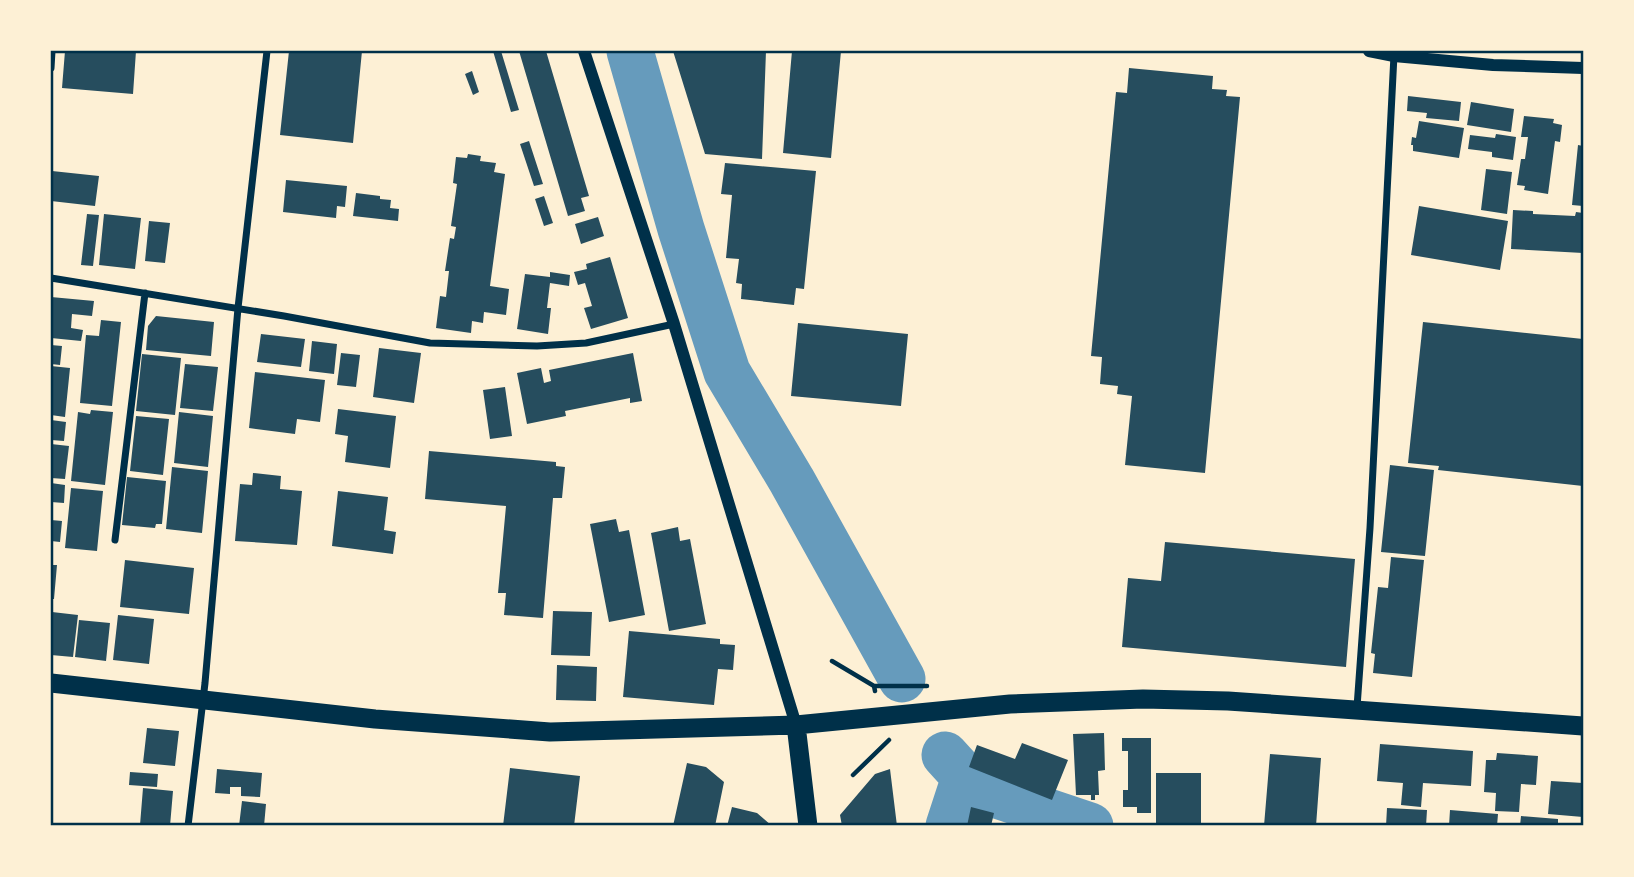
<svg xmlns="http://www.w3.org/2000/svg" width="1634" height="877" viewBox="0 0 1634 877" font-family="'IBM Plex Serif',serif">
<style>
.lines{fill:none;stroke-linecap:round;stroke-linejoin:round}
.river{stroke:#669bbc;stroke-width:47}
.building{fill:#264d5e}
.path{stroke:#003049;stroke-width:4.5}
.minor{stroke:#003049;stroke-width:7}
.tertiary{stroke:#003049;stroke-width:12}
.trunk{stroke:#003049;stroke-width:19}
.neatline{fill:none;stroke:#003049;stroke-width:2.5}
</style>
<rect width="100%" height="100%" fill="#fdf0d5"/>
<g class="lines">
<path class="river" d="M630,51L681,229L727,372L792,481L902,679
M945,755L965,777L985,791L1090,826
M949,826L965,777"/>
</g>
<path class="building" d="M65,51H136L133,94L62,88Z
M289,51H362L353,143L280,135Z
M493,51H501L519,110L511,112Z
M519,51H546L589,196L581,198L585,211L568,216Z
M673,51H766L762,159L705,154Z
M792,51H841L831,158L783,153Z
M1129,68L1213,76L1212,89L1227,90L1226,96L1240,97L1205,473L1125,465L1132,396L1117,394L1118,386L1100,384L1102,357L1091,356L1116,92L1127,93Z
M472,71L479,92L473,95L465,74Z
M1408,96L1461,102L1459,121L1426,118L1427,113L1407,111Z
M1471,102L1514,109L1511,132L1467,125Z
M1524,116L1554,119L1553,123L1562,125L1560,142L1555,141L1548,194L1524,190L1525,186L1517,185L1521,159H1525L1528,137H1521Z
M1419,121L1464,128L1459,158L1413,151V145H1411L1412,137L1416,138Z
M1496,134L1516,137L1513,160L1492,157V152L1468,149L1470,135L1495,138Z
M529,141L543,184L534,186L520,144Z
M1578,145L1583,146V206L1572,205Z
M468,154L481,156L480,161L496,163L494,172L505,174L490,286L509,289L506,315L484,312L483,323L472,321L471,333L436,328L440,296L446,297L449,271H445L450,238L454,239L456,227L451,226L457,184L453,183L456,157L467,158Z
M725,163L816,171L804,289L796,288L794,305L741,299L742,284L736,283L739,259L726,258L732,195L721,194Z
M1486,169L1512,172L1507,214L1481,210Z
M52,171L99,176L95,206L51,201Z
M286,180L347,186L345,207L337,206L336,218L283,212Z
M356,193L380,196V199L391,200L390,208L399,209L398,221L353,216Z
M544,196L553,223L544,226L535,199Z
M1419,206L1508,221L1500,270L1411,255Z
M1513,210L1533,211V214L1575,216L1576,212L1583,213V253L1511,249Z
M87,214L99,215L93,266L81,265Z
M104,214L141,218L135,269L99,265Z
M598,217L604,236L581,244L575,224Z
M149,221L170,223L165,263L145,261Z
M610,257L628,318L591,329L584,308L592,306L585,283L578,285L574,272L587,269L586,264Z
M550,272L570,275L569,286L550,283L547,308H551L548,334L517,329L525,274L550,277Z
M51,297L94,301L92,316L72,314L71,328L83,330L81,341L51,338Z
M156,316L214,322L211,356L146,350L148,326Z
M101,320L121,322L112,406L80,403L86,335L99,336Z
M1423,322L1583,339V486L1438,470L1439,466L1408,463Z
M798,323L908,334L901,406L791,396Z
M261,334L305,339L301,367L257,362Z
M312,341L337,344L334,374L309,371Z
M51,345L62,346L60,365L51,364Z
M379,348L421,353L414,403L373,397Z
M341,353L360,355L356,387L337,385Z
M633,353L642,401L630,403V398L565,411L566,416L527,424L517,373L541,368L544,383L551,381L549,370Z
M142,354L181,358L175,415L136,411Z
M185,364L218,367L213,411L180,408Z
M51,366L70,368L65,417L51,415Z
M255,372L325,380L320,422L297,419L295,434L249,428Z
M505,387L512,436L490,439L483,390Z
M338,409L396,416L390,468L345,462L348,436L335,434Z
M91,410L113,412L105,485L71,481L78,412L90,414Z
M179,412L213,416L208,467L174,463Z
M136,416L169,419L163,475L130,471Z
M51,420L66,422L64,441L51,440Z
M51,444L69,446L65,479L51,478Z
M429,451L556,462V466L565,467L562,498H553L543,618L504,615L506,593H498L506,506L425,499Z
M1390,465L1434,470L1425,556L1381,552Z
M172,467L208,471L202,533L166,529Z
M253,473L281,476L280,489L302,491L297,545L235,541L240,484L252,485Z
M127,477L166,481L162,524H156L155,528L122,525Z
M51,483L65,485L64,503L51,502Z
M71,488L103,491L97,551L65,548Z
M338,491L388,497L384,530L396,532L393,554L332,546Z
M616,519L619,532L629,530L645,615L609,622L590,524Z
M51,520L62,521L60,542L51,541Z
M678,527L680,541L690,539L706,624L669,631L651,533Z
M1165,542L1355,559L1346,667L1122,647L1128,578L1161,581Z
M1391,557L1424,560L1412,677L1373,673L1375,654L1371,653L1378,587L1388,588Z
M125,560L194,568L189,614L120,607Z
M51,565H57L54,599H51Z
M553,611L592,612L590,656L551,655Z
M52,612L78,615L73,657L51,655Z
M118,615L154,619L149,664L113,660Z
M79,620L110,623L106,661L75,657Z
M629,631L720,639V644L735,645L733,670L718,669L714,705L623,697Z
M557,665L597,667L596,701L556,700Z
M147,728L179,731L175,766L143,763Z
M1104,733L1105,770L1098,771L1099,795H1095V800H1091V795H1076L1073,734Z
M1122,738H1151V813H1137V807H1123V790H1128V751H1122Z
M1022,743L1068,760L1052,800L969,767L977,745L1015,759Z
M1380,744L1473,751L1471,786L1423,783L1421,807L1401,805L1403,783L1377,781Z
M1497,753L1538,756L1536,785L1521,784L1519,812L1495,811L1496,793L1484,792L1486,760H1496Z
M1270,754L1321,758L1316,826H1264Z
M687,763L706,767L724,782L715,826H673Z
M510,768L580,776L574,826H503Z
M217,769L262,773L260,797L241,796V787H230V794L215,793Z
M890,769L897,826H842L840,815L875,774Z
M130,772L158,774L157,787L129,785Z
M1156,773H1201V826H1156Z
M1551,781L1583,783V817L1548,814Z
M143,788L173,791L170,826L140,825Z
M242,801L266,804L264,826H239Z
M732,807L757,813L772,826H727Z
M971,807L994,813L991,826H967Z
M1387,808L1427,810L1426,826H1386Z
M1450,810L1498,814L1497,826H1449Z
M1521,816L1558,819V826H1520Z"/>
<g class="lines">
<path class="path" d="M832,661L874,686L875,691
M874,686H927
M853,775L889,740"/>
<path class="minor" d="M51,68L52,51
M51,278L284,316L430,343L537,346L586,343L674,324
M115,540L145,293
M1357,707L1370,528L1394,55
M188,826L205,683L238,308L267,51"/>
<path class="tertiary" d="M584,51L674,324L796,725
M1369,51L1394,56L1493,65L1583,68"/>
<path class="trunk" d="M51,683L375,719L550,732L796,725L1010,704L1143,699L1228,701L1583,726
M796,725L808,826"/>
</g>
<rect width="1634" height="877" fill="none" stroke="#fdf0d5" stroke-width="105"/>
<rect x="52" y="52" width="1530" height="772" class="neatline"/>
</svg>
